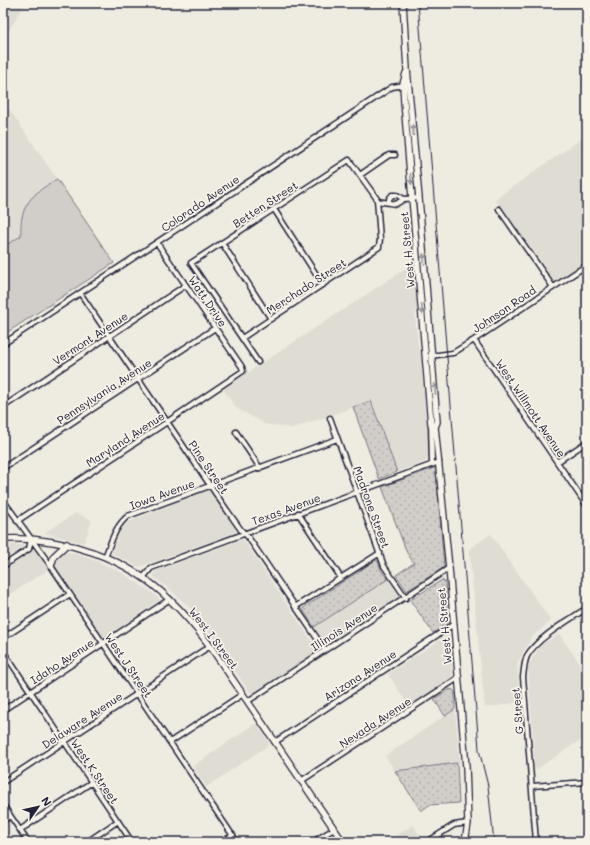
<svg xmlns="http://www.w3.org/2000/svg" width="590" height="845" viewBox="0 0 590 845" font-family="Mali,sans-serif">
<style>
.built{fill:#dfdcd4}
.grass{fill:url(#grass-dots);stroke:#7a7882}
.pitch{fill:#d1cdc9;stroke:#7a7882}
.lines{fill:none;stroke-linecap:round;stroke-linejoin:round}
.street-casing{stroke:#22223b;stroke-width:7}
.secondary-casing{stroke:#22223b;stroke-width:8}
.street{stroke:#f7f3e8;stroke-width:4}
.secondary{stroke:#f7f3e8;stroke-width:5.5}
.rail{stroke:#22223b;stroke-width:1}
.oneway{fill:#97959a}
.labels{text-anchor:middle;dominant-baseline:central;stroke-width:3.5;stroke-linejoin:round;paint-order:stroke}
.street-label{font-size:11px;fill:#22223b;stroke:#f7f3e8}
</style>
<defs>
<pattern id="grass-dots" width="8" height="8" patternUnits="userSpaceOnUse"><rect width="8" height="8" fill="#d1cdc9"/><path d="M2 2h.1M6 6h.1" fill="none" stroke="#b3b0ae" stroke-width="1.8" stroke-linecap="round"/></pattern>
</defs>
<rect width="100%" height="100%" fill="#eeebe1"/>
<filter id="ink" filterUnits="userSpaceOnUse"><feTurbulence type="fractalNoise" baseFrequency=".025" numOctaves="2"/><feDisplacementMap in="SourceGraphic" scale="8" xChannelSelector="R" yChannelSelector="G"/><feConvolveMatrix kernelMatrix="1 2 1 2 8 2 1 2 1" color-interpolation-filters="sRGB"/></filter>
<g filter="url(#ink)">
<path class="built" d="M3,3H25L3,41Z
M3,100L57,179L39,190L20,224L21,236L3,247Z
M587,135V263L553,284L495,199Z
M411,265H414L418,306L415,314L418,345L421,352L430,454L428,459L425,462L397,472L371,401L323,418L292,428L264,424L262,422L236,408L223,389Z
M206,491L210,492L235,528V531L234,533L139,567L113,554L112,552L121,530L128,522Z
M76,513L92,520L84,543L44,533Z
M491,534L551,621L531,638L517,664L520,702L485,708L469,549Z
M243,539L317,649L316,652L253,693H250L197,615L173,592L155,578L153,574L156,571Z
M3,544L23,545V547L3,560Z
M34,549L36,550L49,569L3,599V569Z
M65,551L87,557L119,571L150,591L160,600L105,637L103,636L55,565L56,558L62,552Z
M388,579L399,595L398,598L330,643H325L314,627Z
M559,634L587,674V736L535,770L528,666L540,646Z
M446,636L449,638L453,676L409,706L388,674Z
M455,709L460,763L395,771L385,756Z
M256,723L270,744L206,787L193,766Z
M413,825L424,842H387Z"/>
<path class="grass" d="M371,401L397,472L379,479L353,407Z
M434,468L436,469L444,566L443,568L407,591L396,575L414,563L407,553L382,487Z
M376,560L378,561L381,570L388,579L314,627L303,610V608Z
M442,580L445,582L448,622L447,624L433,633L410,600Z
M450,689L453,690L455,692V709L445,716L434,699Z
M457,763L459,803L429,805L421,811L395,771Z"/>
<path class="pitch" d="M57,179L114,263L3,335V247L21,236C19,205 32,194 57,179Z"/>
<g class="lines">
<defs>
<path id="street" d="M360,175L389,155H395
M377,201L396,204L404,199L419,198
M389,202V199L392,195H397L404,199
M274,209L323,285
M499,209L553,287
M222,243L271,319
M80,293L222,503L241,530L248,537L325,650
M242,338L379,247L380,239L377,199L349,160L191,263L258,362
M474,340L587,506
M3,344L392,87L405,85
M430,356L453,353L474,340L587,265
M3,407L186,285
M330,418L384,566L406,598
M431,424L432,464
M236,432L260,468
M557,462L587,442
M3,468L215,328
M3,500L51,566L237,842
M298,513L341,578
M17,521L167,422L243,371L242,367L157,243
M105,557C111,543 115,526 128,516L337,439
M3,566L29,549L31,539
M143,578L151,568L439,462
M295,607L380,553
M3,638L70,594
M3,651L132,842
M248,701L449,568
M3,710L170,599
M170,742L243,694
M275,742L454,624
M301,781L458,678
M3,782L210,646
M532,786L587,782
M3,805L28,842
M3,821L10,816
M20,830L92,782
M87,842L118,821
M222,842L233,835
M309,842L316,840L334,829
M427,842L454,825L468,823
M536,842L523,677C524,670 524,663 527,656C537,638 569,620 587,608"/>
<path id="secondary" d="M403,3L407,69L419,198L437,422L435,427L449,568L466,767L468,823L465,842
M406,73L403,84L404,102L431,424L435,427
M3,539C63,536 127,557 170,600C185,614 198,630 210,646L343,842
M51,566L54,556L67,544"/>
</defs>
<use href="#street" class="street-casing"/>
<use href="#secondary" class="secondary-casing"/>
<use href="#street" class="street"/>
<use href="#secondary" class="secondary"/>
<path class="rail" d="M418,3L478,735L479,750L488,786L494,842"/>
</g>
<defs><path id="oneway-solid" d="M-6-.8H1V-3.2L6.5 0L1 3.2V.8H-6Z"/></defs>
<g class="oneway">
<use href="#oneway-solid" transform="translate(413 130) rotate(-95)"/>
<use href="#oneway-solid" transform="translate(411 179) rotate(85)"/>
<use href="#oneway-solid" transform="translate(424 259) rotate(-95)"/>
<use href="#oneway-solid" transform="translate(422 309) rotate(85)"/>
<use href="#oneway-solid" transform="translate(435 389) rotate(-95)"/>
</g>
</g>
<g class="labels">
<g class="street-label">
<text transform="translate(200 203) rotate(-34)">Colorado Avenue</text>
<text transform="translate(265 204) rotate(-33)">Betten Street</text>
<text transform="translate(407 250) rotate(-95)">West H Street</text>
<text transform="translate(306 286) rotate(-33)">Merchado Street</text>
<text transform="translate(208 301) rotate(56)">Watt Drive</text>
<text transform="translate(504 309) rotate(-34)">Johnson Road</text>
<text transform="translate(90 338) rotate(-33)">Vermont Avenue</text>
<text transform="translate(104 391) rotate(-33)">Pennsylvania Avenue</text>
<text transform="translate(531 408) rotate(56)">West Willmott Avenue</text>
<text transform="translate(125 439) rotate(-33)">Maryland Avenue</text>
<text transform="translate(209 467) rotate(56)">Pine Street</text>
<text transform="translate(162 494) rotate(-20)">Iowa Avenue</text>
<text transform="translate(372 507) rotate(70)">Madrone Street</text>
<text transform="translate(286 509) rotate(-20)">Texas Avenue</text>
<text transform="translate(444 626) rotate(-95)">West H Street</text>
<text transform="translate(344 627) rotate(-33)">Illinois Avenue</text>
<text transform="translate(214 638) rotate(53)">West I Street</text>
<text transform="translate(62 661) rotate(-33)">Idaho Avenue</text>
<text transform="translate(129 665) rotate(56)">West J Street</text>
<text transform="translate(360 675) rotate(-33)">Arizona Avenue</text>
<text transform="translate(517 711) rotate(-95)">G Street</text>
<text transform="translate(82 720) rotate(-33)">Delaware Avenue</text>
<text transform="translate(375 722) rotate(-33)">Nevada Avenue</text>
<text transform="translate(95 771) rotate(56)">West K Street</text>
</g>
</g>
<rect width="590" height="845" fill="none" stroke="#f7f3e8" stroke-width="16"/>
<rect x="8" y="8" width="574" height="829" fill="none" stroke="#22223b" stroke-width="1.5" filter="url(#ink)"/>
<g transform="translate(38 807) rotate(56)" stroke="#f7f3e8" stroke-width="3" paint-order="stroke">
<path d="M0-3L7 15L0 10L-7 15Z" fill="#22223b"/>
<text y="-6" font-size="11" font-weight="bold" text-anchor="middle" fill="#22223b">N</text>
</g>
</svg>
